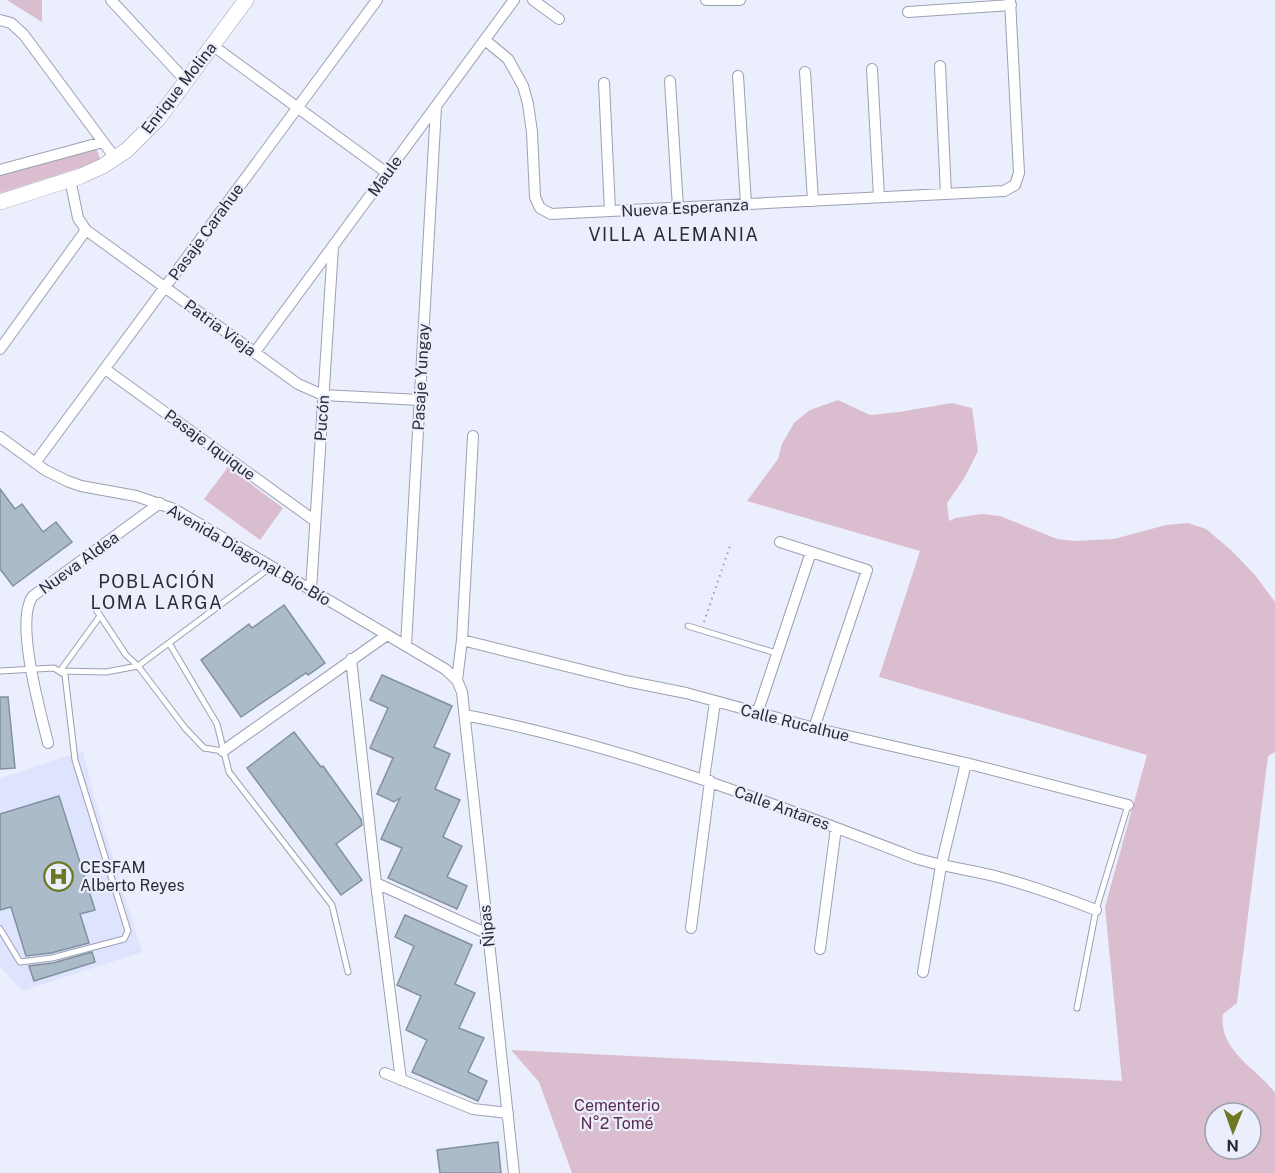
<svg xmlns="http://www.w3.org/2000/svg" width="1275" height="1173" viewBox="0 0 1275 1173" font-family="'Public Sans',sans-serif">
<style>
.built{fill:#dee3fe}
.green{fill:#dabdce;fill-rule:evenodd}
.building{fill:#abbbc9;stroke:#82919e;stroke-width:1.5}
.lines{fill:none;stroke-linecap:round;stroke-linejoin:round}
.lane-casing{stroke:#9ca0b2;stroke-width:7}
.street-casing{stroke:#9ca0b2;stroke-width:12}
.secondary-casing{stroke:#9ca0b2;stroke-width:16}
.path{stroke:#9b9da9;stroke-width:2;stroke-dasharray:1.5 4.5;stroke-linecap:butt}
.lane{stroke:#fff;stroke-width:5}
.street{stroke:#fff;stroke-width:10}
.secondary{stroke:#fff;stroke-width:15}
.labels{text-anchor:middle;dominant-baseline:central;stroke-width:4.5;stroke-linejoin:round;paint-order:stroke}
.street-label{font-size:16px;fill:#2a2b33;stroke:#ebeefd}
.poi-label{font-size:16px;fill:#2a2b33;stroke:#ebeefd;text-anchor:start}
.park-label{font-size:16px;fill:#5b2d4c;stroke:#ebeefd}
.neighbourhood-label{font-size:18px;letter-spacing:1.5px;fill:#2a2b33;stroke:#ebeefd}
</style>
<rect width="100%" height="100%" fill="#ebeefd"/>
<path class="built" d="M83,751L95,800L142,952L22,991L0,966V778Z"/>
<path class="green" d="M7,0H42V22Z
M96,147L100,159L92,164L0,193V174Z
M838,400L870,415L899,412L952,403L972,408L978,451L965,477L947,503L949,521L956,518L981,514L1000,516L1057,539L1075,541L1114,539L1166,525L1188,523L1206,529L1231,550L1256,576L1275,602V752L1268,756L1237,1003L1223,1014C1218,1051 1257,1068 1275,1093V1173H572L539,1082L511,1050L1122,1081L1105,907L1147,755L879,677L920,551L747,501L778,459L782,444L794,423L810,410ZM1215,1113H1251V1149H1215Z
M228,467L283,508L260,540L204,499Z"/>
<path class="building" d="M0,489L15,509L22,504L43,532L56,522L72,542L13,586L0,569Z
M284,605L325,663L308,675L306,673L241,717L201,660L249,624L252,628Z
M382,675L452,706L434,747L450,754L435,789L460,800L443,837L462,846L447,877L467,886L457,909L388,878L402,848L381,839L400,798L394,802L377,794L393,758L370,748L388,708L370,700Z
M0,697H8L15,768L0,769Z
M294,732L321,767L323,766L361,819L362,825L336,844L362,880L341,895L247,768Z
M59,796L95,910L80,914L89,943L51,953L26,956L11,907L0,910V814Z
M405,915L472,945L455,984L475,993L459,1028L484,1038L468,1072L487,1081L478,1101L412,1072L427,1040L406,1030L421,996L397,985L414,946L395,937Z
M92,952L95,962L34,981L29,966L53,963Z
M498,1142L501,1173H440L437,1150Z"/>
<g class="lines">
<defs>
<path id="lane" d="M95,608L126,655L138,666L271,567
M688,626L776,653
M169,643L217,724L229,772L332,905L348,972
M0,671L54,668L65,675L75,760L128,931L124,939L52,958L20,962L0,929
M60,671L106,672L138,666L185,728L204,748L223,751
M60,671L100,616
M1077,1008L1096,910L1128,805"/>
<path id="street" d="M111,0L186,81
M533,0L559,19
M706,0H740
M908,12L1011,5
M0,20L11,23L24,35L115,158
M485,40L508,59L523,86L528,104L532,132L535,197L540,208L551,214L1004,191L1015,185L1019,173L1010,0
M212,45L387,173
M940,66L946,194
M872,69L879,197
M805,72L813,201
M738,76L746,204
M670,81L678,208
M604,83L610,211
M0,170L103,142
M70,179L78,218L86,230L298,384L323,395L420,400
M0,349L86,230
M255,352L514,0
M105,369L315,521
M0,437L45,470L67,481L81,486L136,496L174,509L445,669L457,680L462,692L514,1173
M35,463L377,0
M780,542L867,570L814,728
M311,590L333,247
M462,640L626,681L686,693L814,728L966,763L1128,805
M406,646L436,107
M351,659L376,883L401,1080
M457,680L462,640L473,436
M757,714L811,552
M465,715C619,745 768,801 915,858C943,867 973,870 1002,878C1034,887 1065,898 1096,910
M48,743C41,714 14,620 33,596L160,503
M223,751L387,635
M704,779L715,702
M376,883L488,934
M691,928L710,781
M820,949L836,828
M923,972L941,866L966,763
M385,1073L473,1109L508,1113"/>
<path id="secondary" d="M0,202L81,176L103,166L127,150L158,119L246,0"/>
</defs>
<use href="#lane" class="lane-casing"/>
<use href="#street" class="street-casing"/>
<use href="#secondary" class="secondary-casing"/>
<path class="path" d="M704,622L731,543"/>
<use href="#lane" class="lane"/>
<use href="#street" class="street"/>
<use href="#secondary" class="secondary"/>
</g>
<defs>
<symbol id="hospital-ring" viewBox="-11 -11 22 22"><circle r="9.5" fill="#ebeefd" stroke="#6e7722" stroke-width="1.5"/><path d="M-5-5h3v3.5h4V-5h3V5h-3V1.5h-4V5h-3Z" fill="#6e7722"/></symbol>
</defs>
<g fill-rule="evenodd">
<use href="#hospital-ring" x="42" y="860" width="33" height="33"/>
</g>
<g class="labels">
<g class="street-label">
<text transform="translate(179 88) rotate(-52)">Enrique Molina</text>
<text transform="translate(385 176) rotate(-54)">Maule</text>
<text transform="translate(685 208) rotate(-3)">Nueva Esperanza</text>
<text transform="translate(206 232) rotate(-54)">Pasaje Carahue</text>
<text transform="translate(220 328) rotate(36)">Patria Vieja</text>
<text transform="translate(421 377) rotate(-87)">Pasaje Yungay</text>
<text transform="translate(322 418) rotate(-86)">Pucón</text>
<text transform="translate(210 445) rotate(36)">Pasaje Iquique</text>
<text transform="translate(249 555) rotate(30)">Avenida Diagonal Bío-Bío</text>
<text transform="translate(79 563) rotate(-36)">Nueva Aldea</text>
<text transform="translate(795 723) rotate(14)">Calle Rucalhue</text>
<text transform="translate(782 808) rotate(20)">Calle Antares</text>
<text transform="translate(487 926) rotate(-96)">Ñipas</text>
</g>
<g class="poi-label">
<text x="80" y="867">CESFAM<tspan x="80" dy="18">Alberto Reyes</tspan></text>
</g>
<g class="park-label">
<text x="617" y="1105">Cementerio<tspan x="617" dy="18">N°2 Tomé</tspan></text>
</g>
<g class="neighbourhood-label">
<text x="674" y="234">VILLA ALEMANIA</text>
<text x="157" y="581">POBLACIÓN<tspan x="157" dy="21">LOMA LARGA</tspan></text>
</g>
</g>
<g transform="translate(1233 1131) rotate(181)"><circle r="28" fill="#ebeefd" stroke="#9ea0ac" stroke-width="1.5"/>
<path d="M0-4.5L10 22L0 15L-10 22Z" fill="#6e7722"/>
<text y="-9" font-size="16" font-weight="bold" text-anchor="middle" fill="#2a2b33">N</text>
</g>
</svg>
